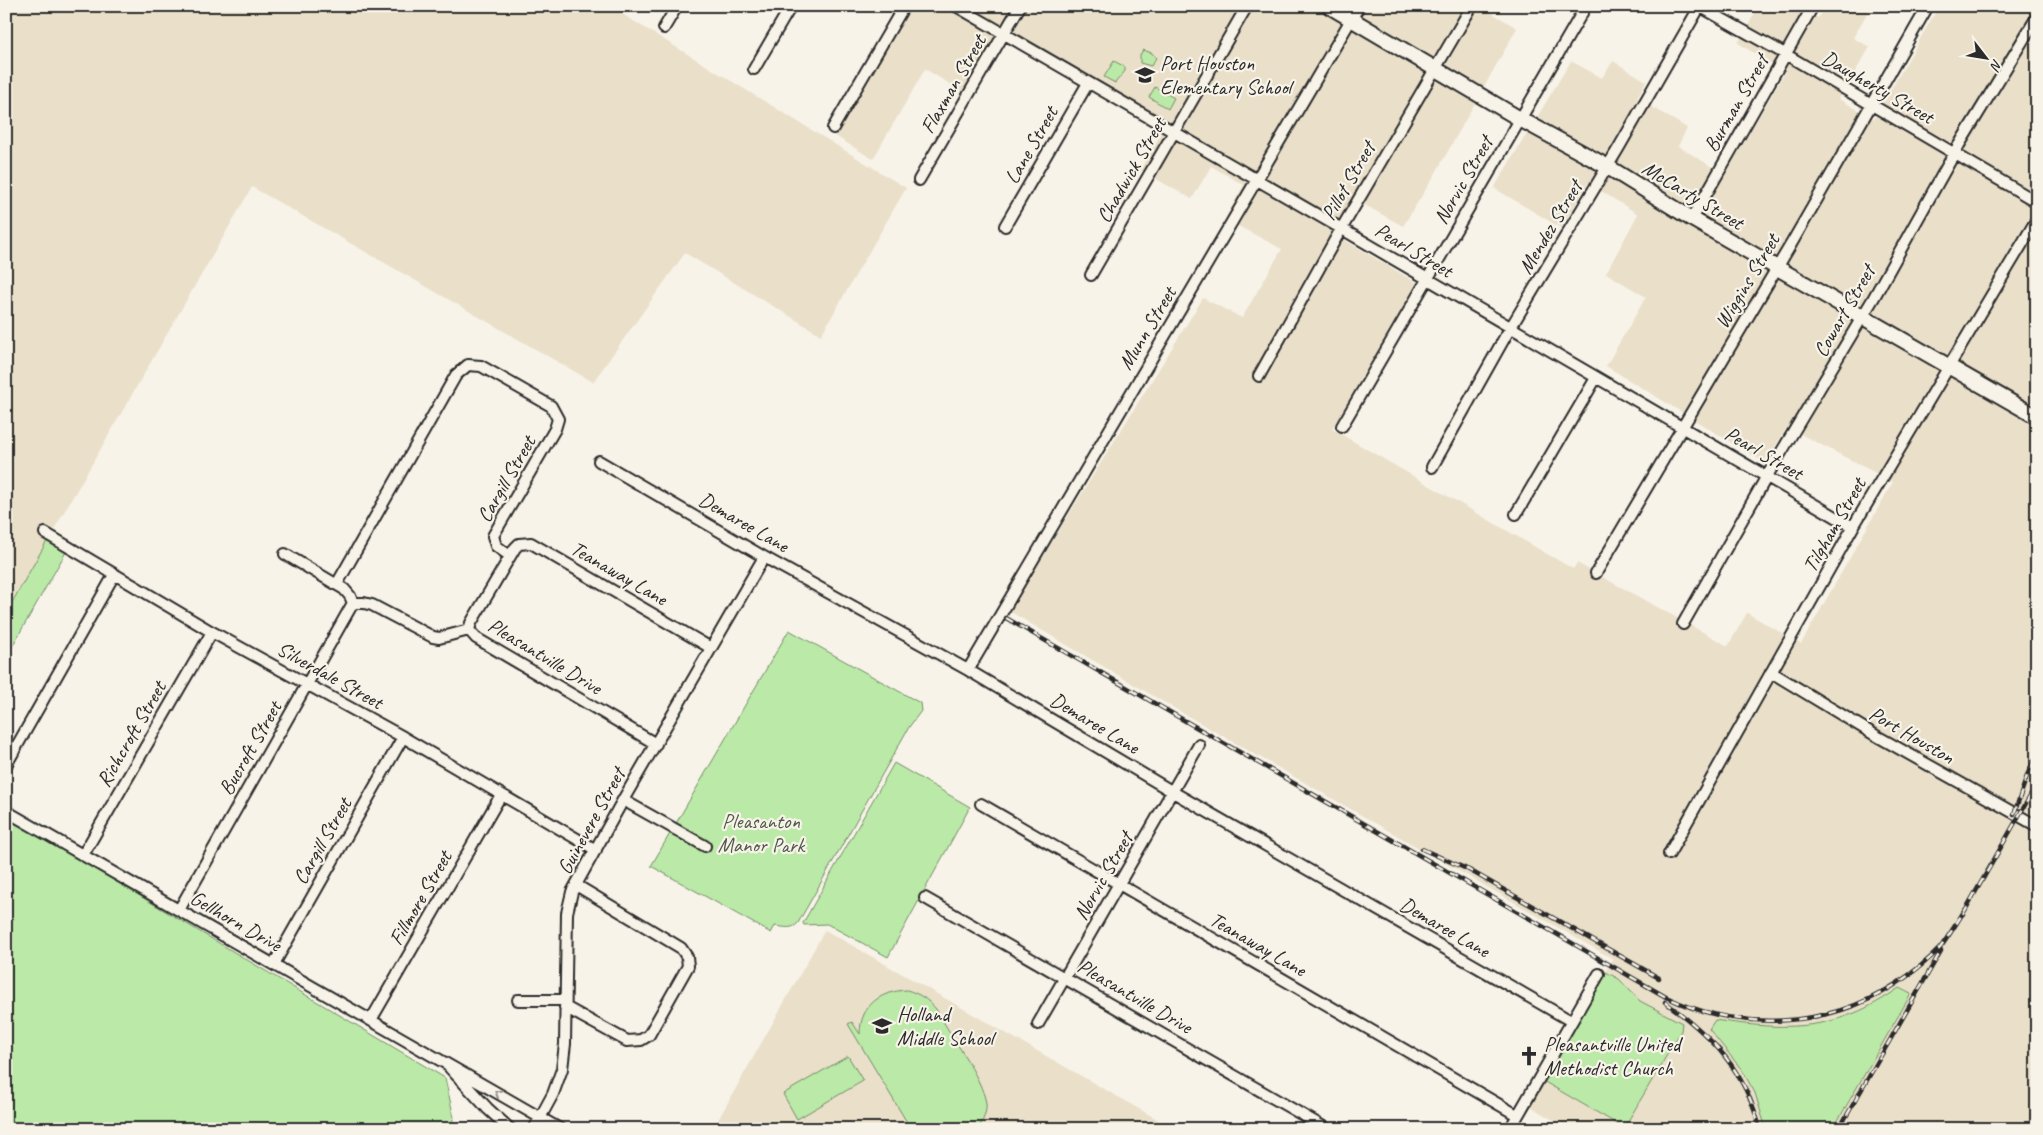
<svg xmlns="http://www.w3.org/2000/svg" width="2043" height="1135" viewBox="0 0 2043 1135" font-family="Caveat,sans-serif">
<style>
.built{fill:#eadfc9}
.green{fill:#bbe9a7;stroke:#738a69}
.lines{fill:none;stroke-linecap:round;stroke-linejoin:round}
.street-casing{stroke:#2b2b2b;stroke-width:14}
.secondary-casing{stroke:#2b2b2b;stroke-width:18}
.street{stroke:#f7f3e8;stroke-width:10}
.secondary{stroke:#f7f3e8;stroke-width:14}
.rail-casing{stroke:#2b2b2b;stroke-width:4.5}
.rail{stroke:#f7f3e8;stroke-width:2.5;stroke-dasharray:8;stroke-linecap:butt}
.oneway{stroke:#918f8a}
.labels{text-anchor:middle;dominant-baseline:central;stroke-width:4.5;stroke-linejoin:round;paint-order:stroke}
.poi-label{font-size:21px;fill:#2b2b2b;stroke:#f7f3e8;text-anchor:start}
.street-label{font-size:21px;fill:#2b2b2b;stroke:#f7f3e8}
.park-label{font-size:21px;fill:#4f5a4a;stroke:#f7f3e8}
</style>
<rect width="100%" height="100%" fill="#f7f3e8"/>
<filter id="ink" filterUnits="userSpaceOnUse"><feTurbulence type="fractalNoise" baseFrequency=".02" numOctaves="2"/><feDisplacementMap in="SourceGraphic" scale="10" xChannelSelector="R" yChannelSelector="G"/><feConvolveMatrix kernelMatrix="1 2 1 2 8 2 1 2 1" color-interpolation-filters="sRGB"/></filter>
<g filter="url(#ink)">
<path class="built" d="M6,6H609L906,188L821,335L685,253L593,382L252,187L8,609L6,608Z
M901,6H1012L965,93L925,69L873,159L827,131Z
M1028,6H1480L1517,28L1434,176L1403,226L1352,198L1331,232L1417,283L1332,429L1573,569L1577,563L1728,646L1747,613L1801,644L1893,482L1787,427L1765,463L1606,366L1646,297L1606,273L1638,214L1588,183L1561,228L1494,188L1571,61L1602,78L1613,61L1646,81L1637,98L1687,128L1678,146L1725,175L1785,72L1738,43L1759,6H1798L1818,18L1826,6H1871L1853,38L1870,47L1839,99L1874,119L1939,6H2037V1129H1569L1529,1106L1613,959L1172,707L1009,611L1203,298L1242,318L1282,249L1225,219L1244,185L1211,166L1192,199L1140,170L1168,121L1015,33V29Z
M825,930L1162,1122L1158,1129H713Z"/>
<path class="green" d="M1143,50L1152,53L1156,58L1151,66L1140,63V55Z
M1114,61L1125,67V71L1115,83L1104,77Z
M1155,87L1174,98L1168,109L1149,97Z
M47,541L66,552L6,657V613Z
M789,630L920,703L921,711L909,727L798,923C792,930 784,927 775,926L771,933L651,866Z
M894,763L970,807L888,957L827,924L804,925L803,923Z
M6,816L445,1078L454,1118L448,1129H6Z
M1606,972L1619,979L1640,1001L1682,1023L1681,1031L1624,1128L1543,1081Z
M1899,988L1911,994L1833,1129H1766L1755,1093L1742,1070L1709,1029L1715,1020C1787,1031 1837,1032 1899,988Z
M907,990C920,994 927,999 936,1009C949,1034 982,1077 986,1103C987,1112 983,1121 978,1129H911L848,1024L852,1022L860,1034C860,1005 881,991 907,990Z
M848,1056L863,1081L797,1119L783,1094Z"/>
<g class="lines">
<defs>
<path id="street" d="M956,6L1342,229L1853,527
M1699,6L1785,54L2037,202
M664,28L677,6
M754,69L791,6
M833,128L904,6
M919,180L1020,6
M1692,219L1813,6
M1005,226L1088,83
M1091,275L1247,6
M1259,376L1336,238L1472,6
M1342,426L1586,6
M599,461L764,557L968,670L1173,792L1571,1021
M1432,467L1505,337L1618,149L1700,6
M1516,514L1596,378
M45,533L212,632L403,737L596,850
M285,554L344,589L350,596L353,603
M1596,573L1790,246L1928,6
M337,584L456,375L468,365L481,366L551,406L558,419L555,429L493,536L496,546L510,556
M353,603H364L372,605L433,637L439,638L469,630
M1683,624L1767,476L1873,299L1959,145L2037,17
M469,630L471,623L515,548L519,544L531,543L711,648
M469,630L476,638L656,744
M968,670L1359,6
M1771,672L1875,735L2037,826
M6,765L114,575
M623,800L705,846
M981,804L1517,1115
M6,811L560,1129
M1669,854L1853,527L2037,219
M83,855L212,632
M925,898L1327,1129
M179,910L353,603
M274,964L403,737
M518,1000H565
M565,1007L627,1041L641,1040L649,1035L688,966L687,957L681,948L576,885
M371,1020L501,795
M1038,1024L1199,745
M450,1068L488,1109L510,1129
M534,1129L553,1094L562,1069L565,1044L567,913L572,892L623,800L764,557
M1510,1129L1599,974"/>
<path id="secondary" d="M1329,6L1520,119L1608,167L1692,219L2037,417"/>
</defs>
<use href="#street" class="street-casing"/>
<use href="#secondary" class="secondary-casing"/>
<use href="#street" class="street"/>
<use href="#secondary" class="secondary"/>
<defs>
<path id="rail" d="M1006,618L1666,997C1739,1032 1827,1029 1896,984C1911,974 1927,962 1940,948C1949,936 1957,922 1965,910
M2014,814L2028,773L2037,756
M1422,849L1469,870L1659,978
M1963,914L2037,784
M1665,1002C1713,1037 1745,1070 1760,1129
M1839,1129L1941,951"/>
</defs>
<use href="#rail" class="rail-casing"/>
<use href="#rail" class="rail"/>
</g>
<defs><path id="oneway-chevron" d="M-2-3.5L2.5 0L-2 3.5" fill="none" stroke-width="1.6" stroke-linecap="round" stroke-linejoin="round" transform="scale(1.25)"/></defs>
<use class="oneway" href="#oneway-chevron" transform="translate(498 1093) rotate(-150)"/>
</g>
<defs>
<symbol id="school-bare" viewBox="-9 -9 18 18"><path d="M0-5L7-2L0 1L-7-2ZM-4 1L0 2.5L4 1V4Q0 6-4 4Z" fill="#2b2b2b" stroke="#f7f3e8" stroke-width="2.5" paint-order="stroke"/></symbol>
<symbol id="church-bare" viewBox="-9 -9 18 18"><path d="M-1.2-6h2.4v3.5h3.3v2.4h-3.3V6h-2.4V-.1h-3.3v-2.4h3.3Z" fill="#2b2b2b" stroke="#f7f3e8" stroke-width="2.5" paint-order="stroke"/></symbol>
</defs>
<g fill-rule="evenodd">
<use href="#school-bare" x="1131" y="61" width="28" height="28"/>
<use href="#school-bare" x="868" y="1012" width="28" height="28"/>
<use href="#church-bare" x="1515" y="1042" width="28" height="28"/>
</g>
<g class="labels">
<g class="poi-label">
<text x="1160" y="63">Port Houston<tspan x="1160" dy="24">Elementary School</tspan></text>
<text x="897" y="1014">Holland<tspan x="897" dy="24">Middle School</tspan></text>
<text x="1544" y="1044">Pleasantville United<tspan x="1544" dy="24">Methodist Church</tspan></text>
</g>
<g class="street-label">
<text transform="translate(953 84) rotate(-60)">Flaxman Street</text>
<text transform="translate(1878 87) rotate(30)">Daugherty Street</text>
<text transform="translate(1736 103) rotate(-60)">Burman Street</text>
<text transform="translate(1031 145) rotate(-60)">Lane Street</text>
<text transform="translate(1131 170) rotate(-60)">Chadwick Street</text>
<text transform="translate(1463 180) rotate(-60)">Norvic Street</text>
<text transform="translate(1348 181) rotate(-60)">Pillot Street</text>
<text transform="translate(1693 195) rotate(31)">McCarty Street</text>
<text transform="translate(1550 227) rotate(-59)">Mendez Street</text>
<text transform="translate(1414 250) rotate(31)">Pearl Street</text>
<text transform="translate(1747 281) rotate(-59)">Wiggins Street</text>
<text transform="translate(1844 311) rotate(-60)">Cowart Street</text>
<text transform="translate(1147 328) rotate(-59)">Munn Street</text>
<text transform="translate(1764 453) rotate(30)">Pearl Street</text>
<text transform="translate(506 479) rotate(-60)">Cargill Street</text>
<text transform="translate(744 522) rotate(30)">Demaree Lane</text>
<text transform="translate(1834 525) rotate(-60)">Tilgham Street</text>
<text transform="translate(619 573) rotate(30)">Teanaway Lane</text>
<text transform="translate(545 656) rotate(31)">Pleasantville Drive</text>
<text transform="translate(330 675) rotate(29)">Silverdale Street</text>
<text transform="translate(1095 723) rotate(31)">Demaree Lane</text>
<text transform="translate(131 734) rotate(-60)">Richcroft Street</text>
<text transform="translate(1912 735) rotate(30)">Port Houston</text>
<text transform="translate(250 748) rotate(-60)">Bucroft Street</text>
<text transform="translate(591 821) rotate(-61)">Guinevere Street</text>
<text transform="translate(322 841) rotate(-60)">Cargill Street</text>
<text transform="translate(1103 876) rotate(-60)">Norvic Street</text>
<text transform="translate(420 898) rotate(-60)">Fillmore Street</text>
<text transform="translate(236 921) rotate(30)">Gellhorn Drive</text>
<text transform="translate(1445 927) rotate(30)">Demaree Lane</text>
<text transform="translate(1258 944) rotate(30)">Teanaway Lane</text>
<text transform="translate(1135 996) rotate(30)">Pleasantville Drive</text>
</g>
<g class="park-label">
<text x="761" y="821">Pleasanton<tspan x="761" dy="24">Manor Park</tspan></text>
</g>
</g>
<rect width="2043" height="1135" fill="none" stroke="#f7f3e8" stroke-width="25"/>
<rect x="12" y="12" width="2018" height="1110" fill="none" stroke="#2b2b2b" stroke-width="2" filter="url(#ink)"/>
<g transform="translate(1986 58) rotate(121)" stroke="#f7f3e8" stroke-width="4" paint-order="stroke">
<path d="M0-4L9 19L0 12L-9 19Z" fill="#2b2b2b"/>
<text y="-8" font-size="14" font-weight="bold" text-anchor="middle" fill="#2b2b2b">N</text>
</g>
</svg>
